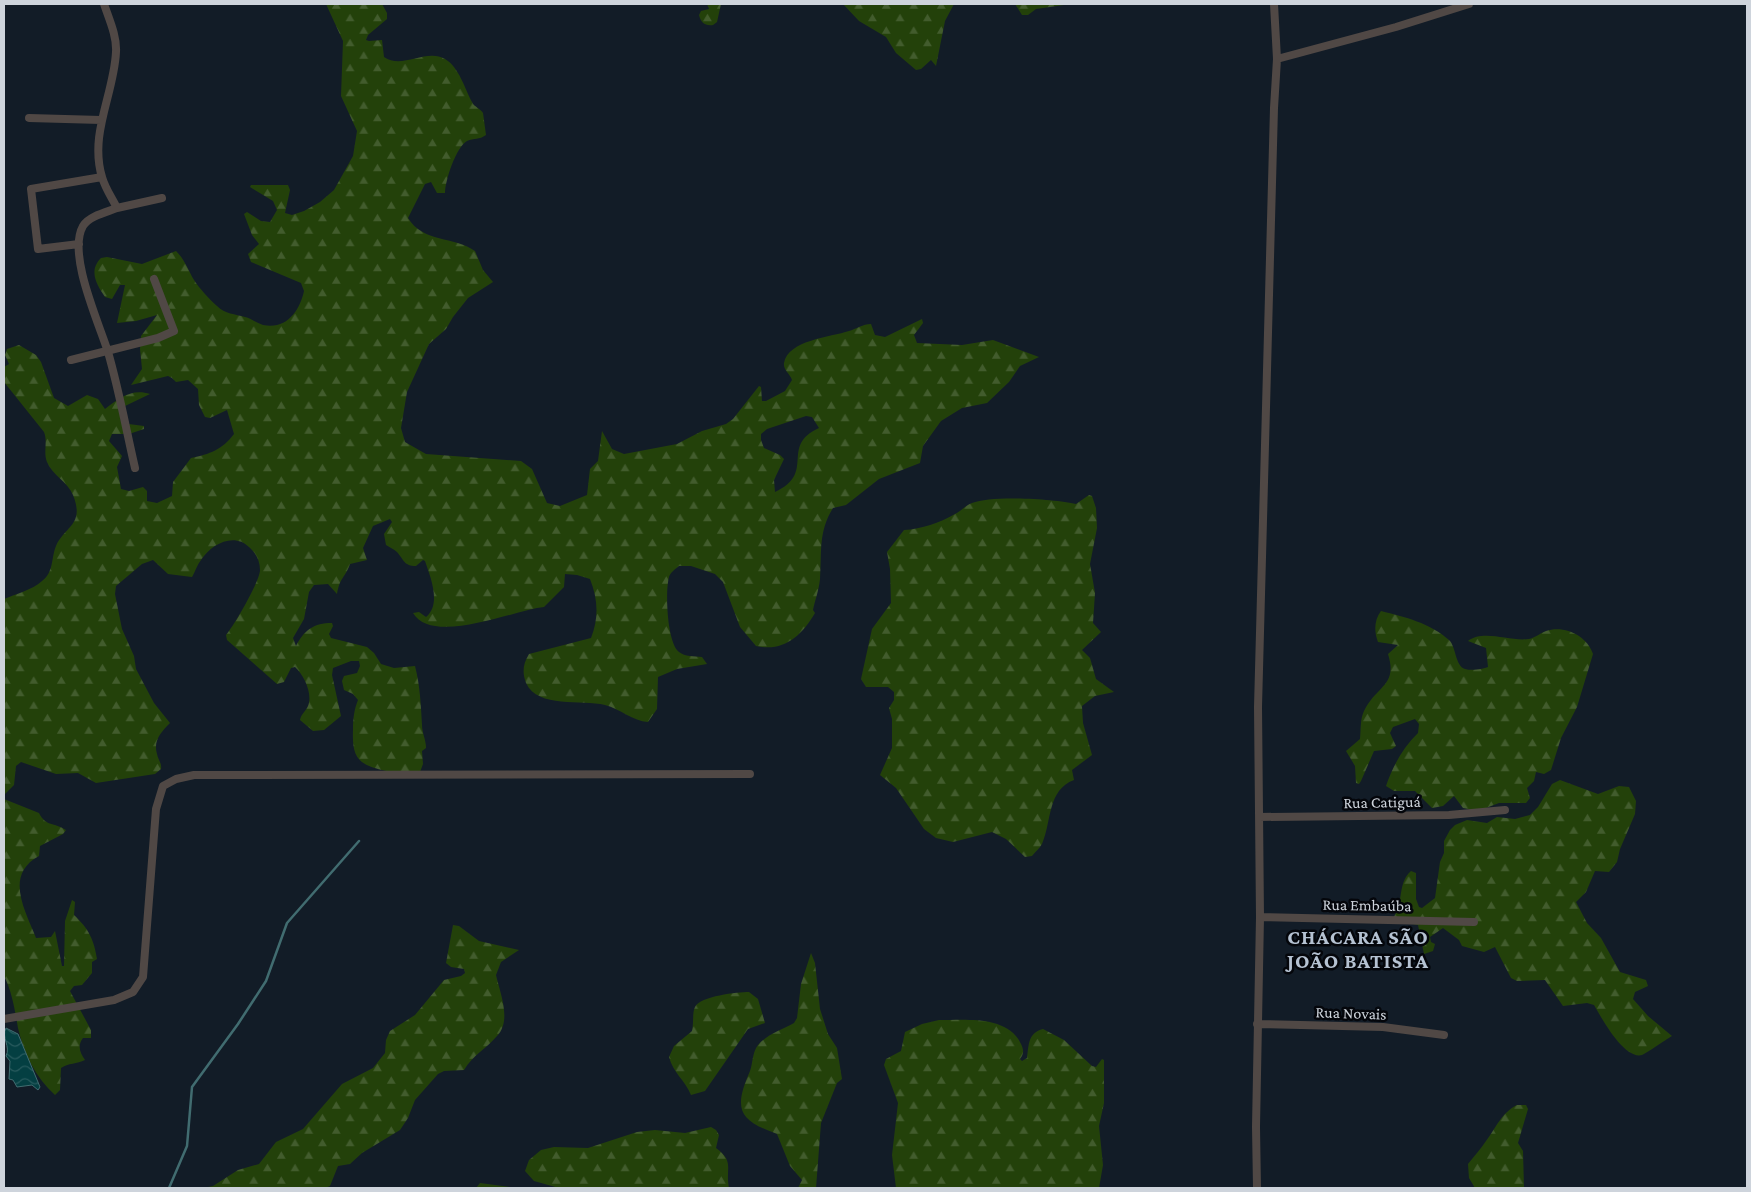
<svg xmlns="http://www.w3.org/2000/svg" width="1751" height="1192" viewBox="0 0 1751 1192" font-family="'Crimson Pro',serif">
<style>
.forest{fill:url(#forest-firs);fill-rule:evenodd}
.water{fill:url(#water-waves);stroke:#416c70}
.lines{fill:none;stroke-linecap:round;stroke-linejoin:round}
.stream{stroke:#416c70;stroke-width:2.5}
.minor{stroke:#504845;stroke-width:8}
.labels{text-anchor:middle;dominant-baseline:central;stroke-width:5;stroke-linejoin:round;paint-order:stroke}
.street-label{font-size:16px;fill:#ced4dc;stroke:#04060b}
.district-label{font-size:21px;font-weight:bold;letter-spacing:1px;fill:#b5c2d2;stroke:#04060b}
</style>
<defs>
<pattern id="forest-firs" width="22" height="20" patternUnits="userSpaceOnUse" patternTransform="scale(1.25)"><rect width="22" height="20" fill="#23410a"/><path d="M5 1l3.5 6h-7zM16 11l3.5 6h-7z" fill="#425c2d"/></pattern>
<pattern id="water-waves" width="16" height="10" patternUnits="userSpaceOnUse" patternTransform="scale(1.25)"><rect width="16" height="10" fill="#043f42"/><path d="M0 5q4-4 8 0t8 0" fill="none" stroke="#275a5d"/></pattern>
</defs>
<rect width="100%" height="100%" fill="#121c27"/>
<path class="forest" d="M326,4H382L387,13V19L368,35L366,40L369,41L382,40L384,57C402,70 426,48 445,59C459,67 465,89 472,102C474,107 480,108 483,113L486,135C479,140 474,138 467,141C456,147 445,181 445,193H437L431,182L425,184L408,218C423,243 454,236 475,251L483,270L493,282L468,298L453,317L446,329L429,344L407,392L401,428L405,442L426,454L521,461L532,469L547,503L560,506L587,495L590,469L598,461L602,431L612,449L624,454L677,444L702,431L726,424L733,419L759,386L761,387L762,401H766L785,391L792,380C790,374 783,370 784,363C788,340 831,337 849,331C856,329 863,324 871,324L875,335L885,337L922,319L923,323L914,335L917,343L962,345L993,340L1039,357L1020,366L1009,382L987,403L962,408L941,421L923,446L920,463L879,479L846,505L833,508C818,532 822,552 820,579C819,590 815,600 813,610L815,613C801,637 783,652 756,646L740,627L723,582L715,574L691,566H679C675,569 670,573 669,577C665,592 667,643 679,652C685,657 694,656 702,657L707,664L677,669L658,677L657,709L648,722C633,721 620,709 605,705C582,699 538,709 526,683C522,672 523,664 529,654L591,638C599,618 598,599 590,579L577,575L565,574L564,587L544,607C514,610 433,646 413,613L419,612L426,617C442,604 430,576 425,561L423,560L416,566C404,566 404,560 397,552C394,549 389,547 386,545L384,534L392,522L390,519L373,526L363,548L367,560L350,564C345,578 340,577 337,594L328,584L314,585L309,592L304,619L293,638L296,646C304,630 314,623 332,623L333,626L329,634L331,638L367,647L374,653L381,664L394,668L415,666C420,685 421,706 422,725C422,733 426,740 426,748L422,751L423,764L420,772C406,775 397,774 382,770C357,764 352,756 353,730C353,719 354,710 358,700L353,694L344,690L342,681L344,676L357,673L360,666L359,661H351L333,668L332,675L341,716L324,730L313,731L300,720C301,714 306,711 308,706C313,694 304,675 295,667L291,668L284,682L277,684L227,640L226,635C234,626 260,581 260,570C260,561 256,553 249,547C234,532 211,544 201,560C197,565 195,572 192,577L168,574L153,560L142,564L116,586L115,594L122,629L134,656L136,669L154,703L170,723C161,732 153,741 157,754C158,760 162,763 161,769L155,774L96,783L78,773L56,774L21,762L16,766L14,785L4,795V599C16,594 32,590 42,581C54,572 51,558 56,546C65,526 85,525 73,495C68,482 52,475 47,462C43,452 48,442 44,432L4,382V367L9,364L5,355L7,349L19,345L36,355L41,362L54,398L68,406L87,395L98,399L105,409C119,398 132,388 150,394L125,406L120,412L121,423L144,426V429L129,434H112L109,441L122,456L117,467L121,489L129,491L143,487L147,491V501L157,503L172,496L173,482L191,458C210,454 222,450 234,434L227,410L210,418L205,417L199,405L198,389L188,380L176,382L172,378L168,376L131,385L142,369L140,349L141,336L157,315L136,321L117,323L125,285H120L112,299L105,297C97,285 88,271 101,258L107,257L142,264L176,251C185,260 188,270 194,280C200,289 209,299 217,306C225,314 235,314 245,317C251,318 256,323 263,325C287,330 300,310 304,291L301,283L251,262L248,254L259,244L252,235L244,214L247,212L261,221L270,222L277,210L273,201L250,187L251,185H288L290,190L285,213L292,215L304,211L320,202L334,190L353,156L357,131L341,96L343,41ZM806,416L812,417L819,428C779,446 817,473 775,492L774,480L784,459L780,455L764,448L761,440V434L767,429Z
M707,4H721L717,22L713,25C705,26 701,23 699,15L701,11L709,9Z
M843,4H954L945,21L936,66L931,60L921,69L916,70L896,53L886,37L859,21Z
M1015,4H1063L1064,5L1036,9L1028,15H1022Z
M1089,495L1092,496L1096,508L1097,528L1090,564L1095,593L1093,623L1101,632L1082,650L1090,658L1096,679L1114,692L1095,696L1082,706L1083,723L1092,755L1072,770L1074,780C1047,790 1052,821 1042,844C1040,848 1035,852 1032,856L1025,857L1006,839L992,832L953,842L936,838L924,829L896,788L880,775L892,748V719L889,708L894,700V692L888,687H866L861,679L872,629L891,603L890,569L887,552L904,530C922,529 939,523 955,514C961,511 966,505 972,503C992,495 1054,499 1076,504Z
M1381,611C1405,617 1430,623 1449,640C1456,646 1455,666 1465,669C1472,671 1483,669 1488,667L1486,648L1468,641C1484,629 1510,642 1529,639C1535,638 1540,633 1546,631C1565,625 1587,636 1593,654L1577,707L1561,738L1551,770L1544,774L1536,772L1534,781L1527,788L1530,798L1526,803H1499L1478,811L1463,808L1454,796L1443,806L1432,808L1415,791H1394L1386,786C1393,766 1403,747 1418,733L1419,724L1415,719L1393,727L1390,733L1396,746L1392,749L1374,751L1361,781L1359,784L1356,783L1355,766L1346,751L1360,739C1361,730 1360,719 1364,711C1377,685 1398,686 1388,654L1398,645L1378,642C1374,632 1374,620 1381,611Z
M1560,780L1598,794L1619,786L1629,787L1636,801L1635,814L1620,849L1617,862L1609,872L1595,871L1586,892L1576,902L1587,923L1601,938L1620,972L1646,980L1648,986L1635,992L1633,999L1648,1016L1672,1036C1665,1040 1647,1053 1642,1055C1624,1060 1601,1017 1594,1005L1587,1003L1563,1006L1545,980L1517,981L1511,978L1495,947L1484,952L1462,946L1459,940L1443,928L1430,937L1431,942L1435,944L1433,951L1424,954L1418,925L1391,920C1405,907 1396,884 1411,871L1416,873V899L1419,907L1422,908L1435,898L1440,862L1444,853V841L1450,830L1455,825L1467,820L1487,823L1497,817L1515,819L1530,815L1538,807L1552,784Z
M4,799L39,813C46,827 54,822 66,830L63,834L40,846L39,856C4,875 25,910 36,938L51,937L55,931L62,966H64L65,921L72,900L75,902L74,915C89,929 94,940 97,959L92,962V973L82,985L74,986L70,991L91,1030V1038H83C77,1046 80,1053 85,1060C77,1064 68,1063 61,1068L60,1090L55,1095C36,1078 24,1054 18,1028C15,1011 12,991 4,976Z
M453,925L459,926L479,941L519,950L501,962L496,975C500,993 512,1021 497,1036C486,1049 473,1055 464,1070L444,1071L438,1074L415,1100L408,1118L400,1130L362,1153L350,1164L338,1166L330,1186L325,1188H203L213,1186L238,1170L259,1164L276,1142L303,1129L342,1084L373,1068L385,1053L386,1040L390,1031L415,1015L444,980L461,976L465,973L464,969L451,967L446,963Z
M811,953L815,963L820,1009L828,1034L837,1048L842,1079L837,1083L821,1123L816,1188H798L802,1180L790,1166L777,1134C739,1120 733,1110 750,1071C753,1063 752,1053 758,1045C766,1035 783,1029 794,1023L797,1018L801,984Z
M749,992L758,999L765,1023L748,1029L705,1091L691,1095C685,1080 673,1073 669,1057L674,1046L692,1031C694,1023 692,1013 695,1007C700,996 738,992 749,992Z
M939,1020C965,1020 1008,1015 1021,1044C1024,1050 1024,1054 1020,1059L1022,1061L1027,1058C1029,1044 1028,1033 1043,1029L1064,1040L1092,1066L1096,1067L1102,1059L1104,1060V1103L1099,1126L1103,1165L1099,1188H896L892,1155L898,1103L884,1065L886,1059L901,1051L905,1032L922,1024Z
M1517,1105H1526L1528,1109L1518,1143L1523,1151L1524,1188H1475L1469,1178L1468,1164C1474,1156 1481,1149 1486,1141C1496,1128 1501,1113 1517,1105Z
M711,1127L716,1130L719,1135L716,1148C735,1162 725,1168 729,1188H559L534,1181L525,1171L529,1160L541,1150L554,1147L588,1148L637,1132L655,1130L685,1133Z
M480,1183L518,1188H476Z"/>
<path class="water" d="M6,1028L18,1034L40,1087L38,1090L32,1085L17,1087L13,1080L9,1079L10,1061L6,1056C11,1047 1,1037 6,1028Z"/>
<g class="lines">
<path class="stream" d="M169,1188L187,1146L192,1087L238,1024L266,981L287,923L359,841"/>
<path class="minor" d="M104,4C109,19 117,36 116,52C114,94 89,134 102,177C105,188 112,198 117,208C107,212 89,216 83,226C67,254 99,323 108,352C119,390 126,429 135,468
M1277,59L1396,27L1469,4
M29,118L101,120
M117,208L162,198
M79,244L38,249L31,189L102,177
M71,360L158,338L174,331L154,279
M1259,817L1449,815L1505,810
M1260,917L1474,922
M4,1019L114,1000L133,992L143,977L156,809L163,786L176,779L194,775L750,774
M1257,1024L1383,1027L1444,1035
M1257,1188L1256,1127L1260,917L1258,707L1274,108L1277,59L1274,4"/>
</g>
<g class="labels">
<g class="street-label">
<text transform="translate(1382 802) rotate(-1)">Rua Catiguá</text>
<text transform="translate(1367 905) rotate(1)">Rua Embaúba</text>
<text transform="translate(1351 1013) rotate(2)">Rua Novais</text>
</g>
<g class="district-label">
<text x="1358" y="937">CHÁCARA SÃO<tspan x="1358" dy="24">JOÃO BATISTA</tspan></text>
</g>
</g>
<rect width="1751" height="1192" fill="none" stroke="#ced4dc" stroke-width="10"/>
</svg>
